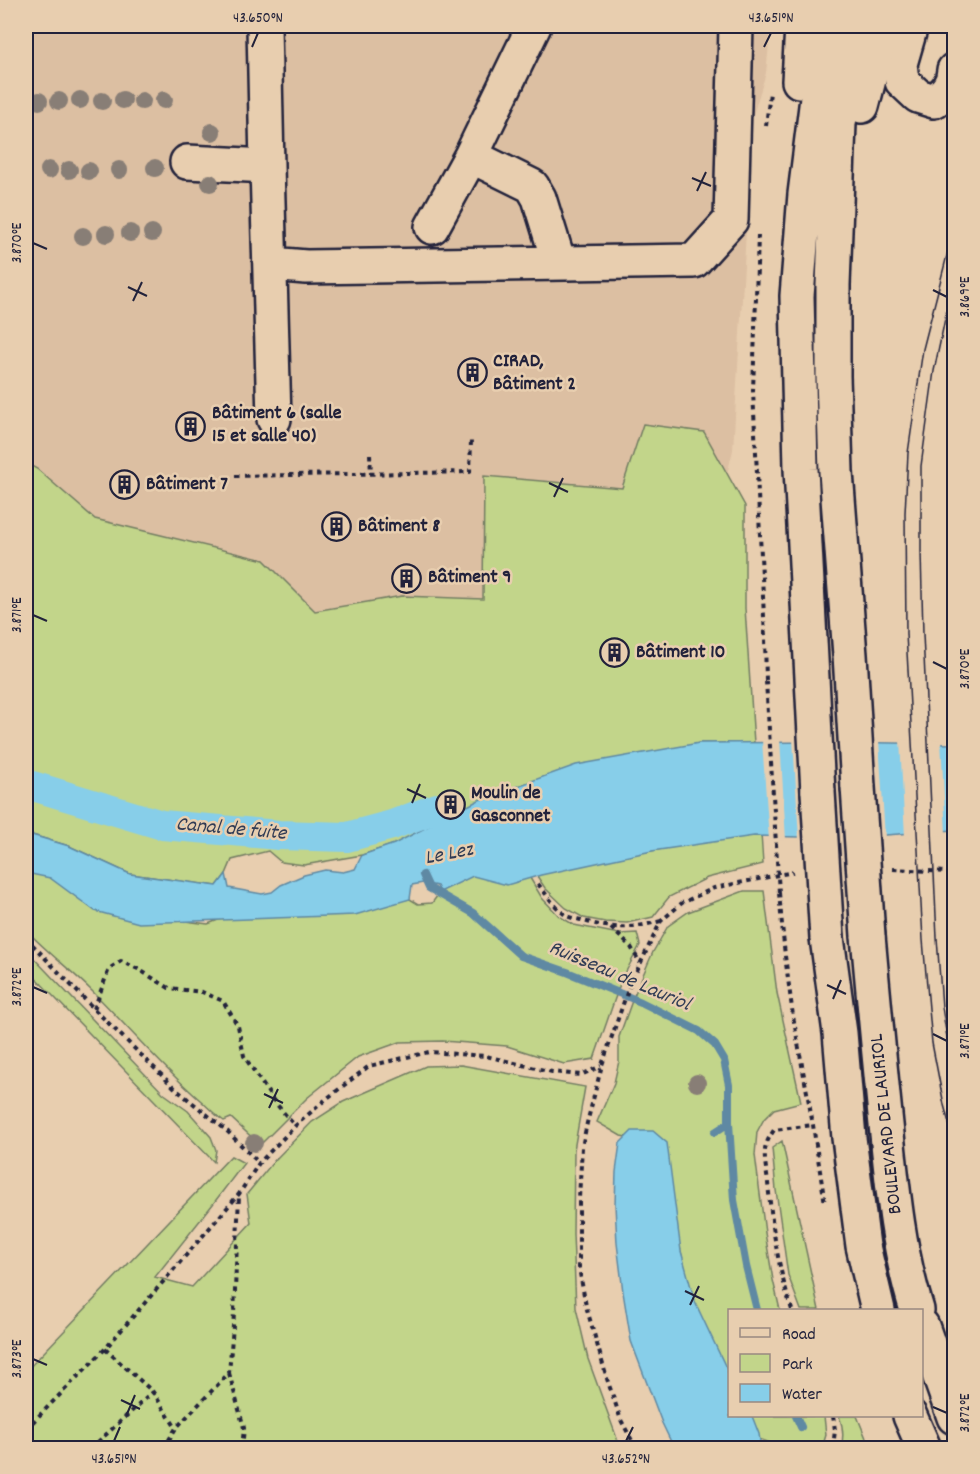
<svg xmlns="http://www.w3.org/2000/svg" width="980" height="1474" viewBox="0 0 980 1474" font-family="Dekko,sans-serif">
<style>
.built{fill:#dcbfa2}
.green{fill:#c2d58a;stroke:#727c62;stroke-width:1.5}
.water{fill:#87cee9;stroke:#5f89a3;stroke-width:1.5}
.pier{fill:#e8ceaf}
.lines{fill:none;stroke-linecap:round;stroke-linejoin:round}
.stream{stroke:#5f89a3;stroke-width:8}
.canal{stroke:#87cee9;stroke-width:30}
.minor-casing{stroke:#22223b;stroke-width:38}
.major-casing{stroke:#22223b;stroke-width:38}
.path{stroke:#22223b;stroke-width:4;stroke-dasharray:4.5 4.5;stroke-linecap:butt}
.minor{stroke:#e8ceaf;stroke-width:33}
.major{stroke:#e8ceaf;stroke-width:33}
.tram{stroke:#22223b;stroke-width:1.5}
.major-bridge-casing{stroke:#22223b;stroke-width:38;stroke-linecap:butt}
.path-bridge{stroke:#22223b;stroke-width:4;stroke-dasharray:4.5 4.5;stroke-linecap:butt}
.major-bridge{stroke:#e8ceaf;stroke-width:33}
.tree{fill:#887e76}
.ticks{fill:none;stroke:#22223b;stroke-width:2}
.labels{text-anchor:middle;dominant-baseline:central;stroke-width:5;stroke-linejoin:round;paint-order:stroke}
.poi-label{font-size:20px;font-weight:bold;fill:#22223b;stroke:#e8ceaf;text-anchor:start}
.street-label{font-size:20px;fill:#22223b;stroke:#e8ceaf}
.water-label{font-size:21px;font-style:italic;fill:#313c55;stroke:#e8ceaf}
.neatline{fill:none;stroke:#22223b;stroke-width:2}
.ticks-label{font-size:15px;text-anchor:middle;fill:#22223b}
</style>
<rect width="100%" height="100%" fill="#e8ceaf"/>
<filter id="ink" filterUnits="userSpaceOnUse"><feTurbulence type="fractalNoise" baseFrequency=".0167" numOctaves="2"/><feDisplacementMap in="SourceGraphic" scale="12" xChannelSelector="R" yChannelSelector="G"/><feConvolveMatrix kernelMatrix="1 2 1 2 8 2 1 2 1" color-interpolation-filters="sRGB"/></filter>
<g filter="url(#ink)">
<path class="built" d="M26,26H771L766,73L753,115L733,450L705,565L675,666L26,636Z"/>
<path class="green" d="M643,424L704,432L745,506V608L754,743H699L362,855L304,865L281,862L268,851L232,860L226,874L217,886L130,874L69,846L32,835L26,828V463L37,469L95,519L264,560L315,611L402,596L483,599L484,476L622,488Z
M761,833L763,864L707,878L669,897L653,917L627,923L605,922L584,918L566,908L545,888L533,870Z
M474,865L527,873L542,898L559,916L574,925L619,934L637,933L640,945L621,981L594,1059L564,1064L507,1046L443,1041L400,1042L358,1057L307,1098L260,1145L231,1118L224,1121C215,1115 208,1107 200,1100C162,1067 129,1028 93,992C71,970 47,952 26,930V867L146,916L208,924L265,902H386L410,899L418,904L432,903L440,892Z
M744,891H764L777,993L801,1102L774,1109L764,1119L757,1132L755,1155L765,1233L773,1280L780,1310H730L729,1378L691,1295L656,1143L621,1136L597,1122L614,1083L619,1061V1037L633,998L653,952L668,926L688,912Z
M26,950L163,1093L188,1111L211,1137L216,1150L214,1162L26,968Z
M461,1065L585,1087L574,1150L573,1234L576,1308L588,1359L619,1444L622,1448H26V1371L231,1156L244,1163L213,1204L155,1277L192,1287L251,1223L247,1194L274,1161L312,1122L343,1102L426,1066Z
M782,1141L819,1310H801L788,1275L776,1190L772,1148Z
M749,1416H824L826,1435L822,1448H782V1447L779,1446L759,1439Z
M839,1416H857L870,1448H841C844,1437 843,1426 839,1416Z"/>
<path class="water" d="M831,742L954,744V830L844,838L754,836L652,851L541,875L507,885L473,876L440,892L437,886L423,883L412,885L410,899L355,915L139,923L95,911L50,878L26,873V828L32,835L69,846L130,874L217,886L226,874L229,888L262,894L272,892L281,885L304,875L325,870L343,872L355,869L362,855L394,844L479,800L576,765L699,743Z
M632,1131H653L667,1143L681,1251L695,1302L729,1374L730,1416H752L759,1434L761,1448H674L662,1423L631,1341L623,1292L617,1243L615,1205L616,1172L620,1143Z"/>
<path class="pier" d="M780,739L786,840H769L762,740Z
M793,739L879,740L885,838L844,841L799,840Z
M900,740L941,741L946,834L905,837Z"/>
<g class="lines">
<path class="stream" d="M423,875L429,888L473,913L521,956L567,972L641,1002L699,1031L715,1045L724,1060L729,1085V1123L734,1200L746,1266L757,1310
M715,1132L729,1123
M796,1416L801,1427"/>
<path class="canal" d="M26,784L162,825L279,835L347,837L392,825L437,808"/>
<defs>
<path id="minor" d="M911,26L900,64L902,81L918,96L934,101C946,93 953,85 954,70
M471,156L532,186L539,198L559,263
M187,162L267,166L264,26
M267,166L274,419
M432,227L471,156L534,26
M271,264L306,267L694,261L731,220L736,26"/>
<path id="major" d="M856,26L839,123L833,285V376L836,472L850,655L858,787
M799,81L802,26
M862,106L883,26
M818,792L801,469L797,296L805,194L826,26
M868,936C874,1002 880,1068 887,1134C893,1193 899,1253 917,1310
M827,938L840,1033L849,1138L863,1246L878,1310
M922,1326L954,1417
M910,1416L924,1448"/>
</defs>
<use href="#minor" class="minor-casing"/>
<use href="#major" class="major-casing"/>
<path class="path" d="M766,126L770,92
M758,235L753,391L765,638L766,681
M370,454L371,474
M235,476L470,472L471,440
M893,869L949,872L954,871
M538,884C546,894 557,910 567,916C571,918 577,919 581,920C612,930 630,929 661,921
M779,893L785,956L793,1016L813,1125L825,1204
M611,928L631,947L640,963
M26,938L94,1009L178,1091L226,1130L259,1163
M94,1009L109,969L121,961L138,969L169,988L202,992L223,1001L238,1026L244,1056L273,1100L295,1126
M792,1310C778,1269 772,1226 768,1183C767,1173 764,1161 765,1150C766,1142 770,1136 774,1130L813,1125
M105,1349L153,1392L176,1428
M229,1373L244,1428L242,1448
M833,1416L835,1430L833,1448
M26,1429L105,1349L239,1194L259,1163L295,1126L325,1100L369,1066L429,1052L486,1056L552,1072L581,1075L601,1066
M91,1448L153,1392
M164,1448L176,1428L229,1373L234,1314L239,1195
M636,1448L621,1420L608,1382L586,1306L579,1268V1198L582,1147L587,1123L602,1065L629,987L661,921L682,903L714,888L793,872"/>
<use href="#minor" class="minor"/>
<use href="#major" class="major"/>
<path class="tram" d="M954,228L923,349L908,453L905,513L906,634L923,940L932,1043L944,1105L954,1141
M954,276L934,371L921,466V552L923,634L937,938L942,1007L954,1080"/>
<defs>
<path id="major-bridge" d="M858,787L868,936
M818,792L827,938"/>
</defs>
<use href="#major-bridge" class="major-bridge-casing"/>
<path class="path-bridge" d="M766,681L779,893"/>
<use href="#major-bridge" class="major-bridge"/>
</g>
<g class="tree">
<circle cx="80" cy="100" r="9"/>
<circle cx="123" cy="100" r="9"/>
<circle cx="164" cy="100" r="9"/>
<circle cx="39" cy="101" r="9"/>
<circle cx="59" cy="101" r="9"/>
<circle cx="102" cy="101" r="9"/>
<circle cx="142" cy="101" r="9"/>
<circle cx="212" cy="132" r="9"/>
<circle cx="155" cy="168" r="9"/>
<circle cx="49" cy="170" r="9"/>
<circle cx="69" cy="170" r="9"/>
<circle cx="119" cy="170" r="9"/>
<circle cx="89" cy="171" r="9"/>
<circle cx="210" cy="183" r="9"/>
<circle cx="130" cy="233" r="9"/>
<circle cx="152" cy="233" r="9"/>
<circle cx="106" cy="234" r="9"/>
<circle cx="83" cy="236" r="9"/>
<circle cx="697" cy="1083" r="9"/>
<circle cx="254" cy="1143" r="9"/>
</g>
</g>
<path class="ticks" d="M252,47L258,33M764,47L771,33M692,178L711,186M697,191L706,172M33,243L47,249M128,287L147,296M933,290L947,297M133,301L142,282M549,483L568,492M554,497L563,478M33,615L47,621M933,662L947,669M407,789L426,798M412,803L420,784M827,985L846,994M33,987L47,993M833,999L841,980M933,1034L947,1041M264,1094L283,1103M269,1108L278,1089M685,1291L704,1300M690,1305L699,1286M33,1359L47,1365M121,1400L140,1409M933,1407L947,1413M127,1414L135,1395M114,1441L120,1427M626,1441L633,1427"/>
<defs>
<symbol id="building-ring" viewBox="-11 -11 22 22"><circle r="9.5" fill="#e8ceaf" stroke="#22223b" stroke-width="1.5"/><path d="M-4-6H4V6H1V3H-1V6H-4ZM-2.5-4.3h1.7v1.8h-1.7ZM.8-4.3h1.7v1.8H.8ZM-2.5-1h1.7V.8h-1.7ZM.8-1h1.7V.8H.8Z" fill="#22223b"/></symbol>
</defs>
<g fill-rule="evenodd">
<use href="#building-ring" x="456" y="356" width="33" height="33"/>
<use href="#building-ring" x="174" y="410" width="33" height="33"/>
<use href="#building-ring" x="108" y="468" width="33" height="33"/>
<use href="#building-ring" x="320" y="510" width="33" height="33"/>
<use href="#building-ring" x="390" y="562" width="33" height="33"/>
<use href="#building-ring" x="598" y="636" width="33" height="33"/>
<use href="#building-ring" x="434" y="788" width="33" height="33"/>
</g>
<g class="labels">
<g class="poi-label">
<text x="493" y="362">CIRAD,<tspan x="493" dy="23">Bâtiment 2</tspan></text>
<text x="212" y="414">Bâtiment 6 (salle<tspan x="212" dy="23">15 et salle 40)</tspan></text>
<text x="146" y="485">Bâtiment 7</text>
<text x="358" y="527">Bâtiment 8</text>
<text x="428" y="578">Bâtiment 9</text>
<text x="636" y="653">Bâtiment 10</text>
<text x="471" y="794">Moulin de<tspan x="471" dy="23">Gasconnet</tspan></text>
</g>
<g class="street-label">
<text transform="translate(887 1124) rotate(-96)">BOULEVARD DE LAURIOL</text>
</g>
<g class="water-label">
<text transform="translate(231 830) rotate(5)">Canal de fuite</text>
<text transform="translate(449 855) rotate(-11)">Le Lez</text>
<text transform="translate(619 977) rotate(23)">Ruisseau de Lauriol</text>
</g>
</g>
<rect width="980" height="1474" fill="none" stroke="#e8ceaf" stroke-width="66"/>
<rect x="728" y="1309" width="195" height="108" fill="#e8ceaf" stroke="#998981" stroke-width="1.5"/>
<rect x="740" y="1328" width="30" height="9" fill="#e8ceaf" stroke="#998981" stroke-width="1.5"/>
<text x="782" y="1339" font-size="18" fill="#22223b">Road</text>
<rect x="740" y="1354" width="30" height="18" fill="#c2d58a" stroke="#998981" stroke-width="1.5"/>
<text x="782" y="1369" font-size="18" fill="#22223b">Park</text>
<rect x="740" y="1384" width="30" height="18" fill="#87cee9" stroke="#998981" stroke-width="1.5"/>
<text x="782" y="1399" font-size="18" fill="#22223b">Water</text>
<rect x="33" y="33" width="914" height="1408" class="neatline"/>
<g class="ticks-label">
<text x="258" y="22">43.650°N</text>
<text x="771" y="22">43.651°N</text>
<text transform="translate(16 243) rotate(-90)" y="5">3.870°E</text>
<text transform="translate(964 297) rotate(-90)" y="5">3.869°E</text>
<text transform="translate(16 615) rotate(-90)" y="5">3.871°E</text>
<text transform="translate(964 669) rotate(-90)" y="5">3.870°E</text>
<text transform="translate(16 987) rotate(-90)" y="5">3.872°E</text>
<text transform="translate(964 1041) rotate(-90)" y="5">3.871°E</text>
<text transform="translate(16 1359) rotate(-90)" y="5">3.873°E</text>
<text transform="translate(964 1413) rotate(-90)" y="5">3.872°E</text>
<text x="114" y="1463">43.651°N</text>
<text x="626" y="1463">43.652°N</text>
</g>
</svg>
